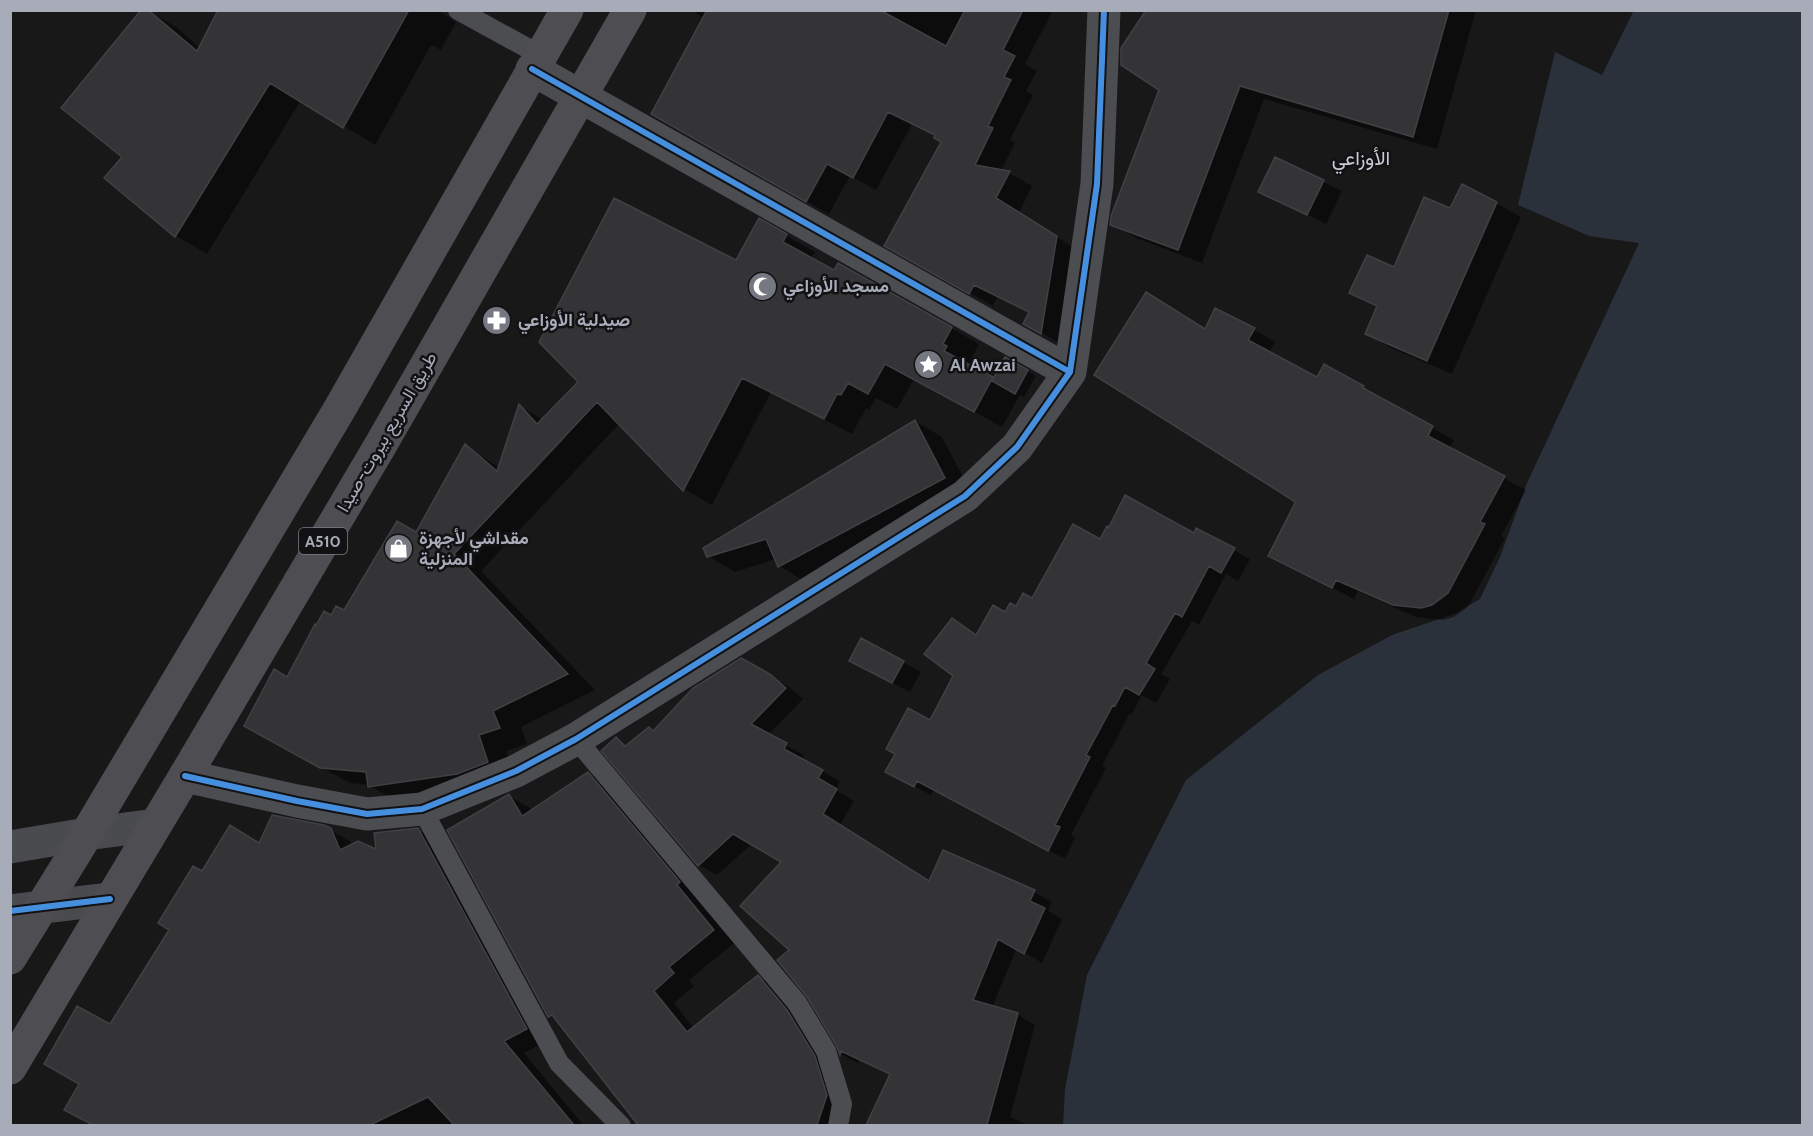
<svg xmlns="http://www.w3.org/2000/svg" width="1813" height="1136" viewBox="0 0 1813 1136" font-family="Cabin,Vazirmatn,sans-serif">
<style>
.water{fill:#2a313b}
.shadow{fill:#0007;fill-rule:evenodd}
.building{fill:#343436;stroke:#404144;stroke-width:1.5}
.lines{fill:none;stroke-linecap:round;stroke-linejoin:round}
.lane{stroke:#4c4d51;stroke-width:20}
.street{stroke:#4c4d51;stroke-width:33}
.secondary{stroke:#4a4b4f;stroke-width:33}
.highway{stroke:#4e4e52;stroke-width:33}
.cycleway-casing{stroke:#121214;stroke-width:10}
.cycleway{stroke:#468fdf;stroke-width:6}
.labels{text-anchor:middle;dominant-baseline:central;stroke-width:5;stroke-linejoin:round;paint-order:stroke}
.shield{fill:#121214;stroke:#7b7e88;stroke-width:1.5}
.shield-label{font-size:16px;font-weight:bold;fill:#a8acb9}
.poi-label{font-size:18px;font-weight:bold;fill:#a8acb9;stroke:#121214;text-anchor:start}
.street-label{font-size:18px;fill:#a8acb9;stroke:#121214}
.neighbourhood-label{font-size:20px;fill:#cacbd5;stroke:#121214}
</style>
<rect width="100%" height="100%" fill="#181818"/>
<path class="water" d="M1634,10L1802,11V1125H1063L1065,1089L1087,975L1186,780L1318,675L1392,635L1454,614L1480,599L1500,557L1527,483L1639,243L1589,236L1518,205L1555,52L1602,75Z"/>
<path class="shadow" d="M146,10L176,27L200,48L220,10H437L456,22L441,50L431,45L375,145L301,100L207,254L176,236L107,178L124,157Z
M691,10H1053L1025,64L1037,71L1026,91L1033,95L1010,140L1015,143L1001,171L1009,173L1032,186L1019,213L1079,251L1064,346L1025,323L1030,313L998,296L993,306L886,245L942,142L936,136L912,124L876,190L850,176L829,214L653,114L704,18Z
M1263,10H1476L1437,149L1264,99L1202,263L1136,238L1112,224L1161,90Z
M1276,159L1342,191L1326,224L1260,191Z
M1496,203L1521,217L1452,374L1391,348L1367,334L1378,308L1351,292L1395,269L1451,210Z
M759,220L815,252L811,259L951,328L979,344L970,361L974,364L972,367L995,380L1006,359L1036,376L1024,397L1020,395L1002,427L914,379L897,409L876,398L869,410L866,408L852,434L771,392L712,505L684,489L620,423L481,571L595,690L521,727L527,744L506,751L515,778L397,802L369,785L350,783L274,742L288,679L332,617L344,612L416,534L465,446L500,468L520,406L543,420L736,262ZM562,437H566L527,479L525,476Z
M1254,329L1275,342L1269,353L1318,379L1325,366L1385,399L1384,401L1454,440L1449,449L1526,490L1501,536L1505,538L1469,605L1464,610L1454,617L1443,620L1416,617L1358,591L1354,599L1291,567L1296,503L1206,330Z
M915,421L942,437L972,494L806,582L779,566L776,559L735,572L708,556Z
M1197,530L1250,559L1238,581L1226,574L1199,625L1192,621L1161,674L1170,679L1156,703L1142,695L1132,714L1130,713L1102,766L1106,768L1071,835L1075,838L1065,859L934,789L931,795L904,781L930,722L955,675L952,620L977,635L1006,614L1032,600L1101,541L1194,535Z
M903,662L921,672L910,692L869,671Z
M769,675L788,686L803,699L768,735L804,755L802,760L840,781L836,790L854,801L840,825L930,883L944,852L1034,892L1052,902L1048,911L1062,919L1042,963L1017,948L992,1007L1017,1014L1035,1025L1010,1117L1030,1126H878L875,1124L897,1077L859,1060L858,1063L841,1054L791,950L783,862L752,844L717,875L699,865L616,739L628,746L649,728L654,731Z
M588,773L609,785L734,943L689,980L694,986L674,1003L694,1029L758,977L779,989L808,1024L842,1126H640L559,1022L549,1016L509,796L530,808L532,811Z
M330,830L351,842L353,845L378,852L418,830L439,842L547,1041L524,1053L584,1126H94L66,1110L110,1026L171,930L203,873L259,844Z"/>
<path class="building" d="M141,10H148L197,51L218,10H409L343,128L270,83L175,237L104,178L122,157L61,108Z
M707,10H880L946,46L965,10H1023L1003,50L1015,56L1004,77L1011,80L988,126L993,128L975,165L1010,171L996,198L1057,236L1041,334L1023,324L1029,312L974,285L969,294L884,246L941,142L934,138L935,135L888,112L853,178L827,164L806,202L651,114Z
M1146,10H1449L1413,137L1240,86L1178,250L1110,225L1111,216L1159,90L1121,65V48Z
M1275,157L1324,180L1307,215L1258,192Z
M1462,184L1497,202L1427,361L1365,334L1377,306L1349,293L1367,255L1394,267L1424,197L1450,208Z
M614,198L736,260L759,218L787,234L783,242L834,270L838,263L952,327L943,344L947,346L944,351L993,377L974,412L885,364L868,394L848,383L841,395L837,394L824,419L742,378L683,491L597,402L454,554L568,674L493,711L500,728L479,735L488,762L457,774L368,787L366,772L320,768L244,726L274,669L287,677L315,624L316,625L324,611L331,615L336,606L344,610L397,521L416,532L465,444L497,471L519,404L537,424L578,382L539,342Z
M1146,292L1205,329L1215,308L1255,328L1248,340L1317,377L1324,364L1364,386L1363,388L1433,426L1428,436L1505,476L1480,522L1485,524L1448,593L1432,605L1421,608L1393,605L1336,580L1332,588L1268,556L1295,503L1294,501L1094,375Z
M1005,357L1028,370L1015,394L992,381Z
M915,420L945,478L778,567L766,539L707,557L703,548Z
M1125,495L1194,533L1196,528L1235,548L1221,573L1209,566L1182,617L1175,613L1146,663L1155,669L1139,695L1125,687L1115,706L1113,705L1086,755L1090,757L1055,825L1060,827L1048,851L917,781L914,787L885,772L895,754L886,749L908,708L930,720L953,676L924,654L952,618L976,635L993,605L1005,612L1010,603L1016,606L1023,593L1032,598L1073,524L1100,539L1107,526L1109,527Z
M861,638L904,661L892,683L849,661Z
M741,658L770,674L786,688L751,724L787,743L784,749L823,770L818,778L837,789L823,814L929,881L943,850L1035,890L1030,901L1045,908L1024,954L998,939L973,1000L1018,1013L987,1125H866L890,1074L841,1051L840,1055L836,1045L807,997L777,960L789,950L740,906L781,862L733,834L698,866L601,751L616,737L625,746L649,727L653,731L693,688Z
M588,772L680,882L677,885L714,930L669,967L674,973L654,991L687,1032L758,975L787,1010L815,1056L827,1095L817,1125H638L552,1015L548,1017L447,830L509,794L522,816Z
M272,815L324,825L331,828L340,850L358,841L376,849L374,833L418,828L527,1029L504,1041L574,1125H454L428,1097L370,1125H93L64,1110L79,1084L44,1064L77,1006L110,1024L169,930L158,923L193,866L202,871L230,825L259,843Z"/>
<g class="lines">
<path class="lane" d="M458,10L540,55
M576,739L797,1003L826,1051L842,1104L838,1126
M422,809L559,1063L621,1126"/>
<path class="street" d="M532,69L1070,372
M185,776L297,801L367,814L422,809L516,771L576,739L965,496L1017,447L1070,372L1097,184L1104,10"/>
<path class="secondary" d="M10,847L87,834L155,825
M10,911L110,899"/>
<path class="highway" d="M10,958L77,850L339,410L567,10
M10,1068L185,776L380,446L630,10"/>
<defs>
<path id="cycleway" d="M532,69L1070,372
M185,776L297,801L367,814L422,809L516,771L576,739L965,496L1017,447L1070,372L1097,184L1104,10
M10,911L110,899"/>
</defs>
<use href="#cycleway" class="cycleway-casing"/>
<use href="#cycleway" class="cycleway"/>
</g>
<defs>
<symbol id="mosque-disc" viewBox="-11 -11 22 22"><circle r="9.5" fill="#767881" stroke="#121214"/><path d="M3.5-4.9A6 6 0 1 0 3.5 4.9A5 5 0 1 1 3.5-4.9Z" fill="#fff"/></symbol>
<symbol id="pharmacy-disc" viewBox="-11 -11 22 22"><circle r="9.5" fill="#767881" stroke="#121214"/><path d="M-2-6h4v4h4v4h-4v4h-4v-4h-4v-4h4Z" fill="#fff"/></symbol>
<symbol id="sight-disc" viewBox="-11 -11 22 22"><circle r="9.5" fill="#767881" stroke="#121214"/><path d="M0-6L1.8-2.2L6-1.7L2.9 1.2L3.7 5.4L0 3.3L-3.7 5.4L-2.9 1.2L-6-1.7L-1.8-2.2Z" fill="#fff"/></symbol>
<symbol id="shop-disc" viewBox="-11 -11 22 22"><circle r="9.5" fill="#767881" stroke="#121214"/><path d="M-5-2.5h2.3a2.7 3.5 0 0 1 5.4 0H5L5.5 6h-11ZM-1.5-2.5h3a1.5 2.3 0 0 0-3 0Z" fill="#fff"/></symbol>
</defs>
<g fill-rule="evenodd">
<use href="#mosque-disc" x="746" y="270" width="33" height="33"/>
<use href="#pharmacy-disc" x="480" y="304" width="33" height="33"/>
<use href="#sight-disc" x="912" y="348" width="33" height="33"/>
<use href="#shop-disc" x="382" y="532" width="33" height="33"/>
</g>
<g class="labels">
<rect class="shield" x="299" y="528" width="48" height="26" rx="4.5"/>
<g class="shield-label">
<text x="323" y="541">A510</text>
</g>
<g class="poi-label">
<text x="783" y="286">مسجد الأوزاعي</text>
<text x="518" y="320">صيدلية الأوزاعي</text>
<text x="950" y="365">Al Awzai</text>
<text x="419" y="538">مقداشي لأجهزة<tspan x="419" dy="21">المنزلية</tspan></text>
</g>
<g class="street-label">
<text transform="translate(387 432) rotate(-60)">طريق السريع بيروت-صيدا</text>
</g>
<g class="neighbourhood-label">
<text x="1361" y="158">الأوزاعي</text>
</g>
</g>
<rect width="1813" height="1136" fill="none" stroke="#a8acb9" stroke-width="24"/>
</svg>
